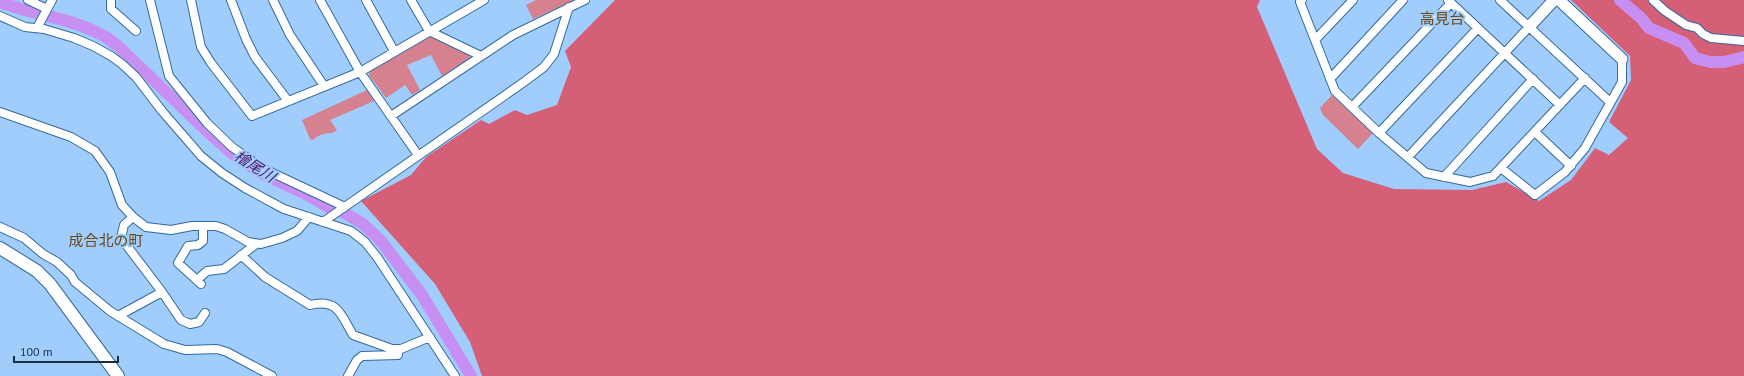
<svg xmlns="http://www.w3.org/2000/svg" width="1744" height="376" viewBox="0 0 1744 376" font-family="'PT Sans','Noto Sans JP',sans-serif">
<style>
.green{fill:#d68190}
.forest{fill:#d65f78}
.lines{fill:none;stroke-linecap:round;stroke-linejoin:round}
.river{stroke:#c88ff3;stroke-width:12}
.street-casing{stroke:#33699d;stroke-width:10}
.secondary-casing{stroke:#33699d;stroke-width:13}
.primary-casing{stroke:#33699d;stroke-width:14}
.street{stroke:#fff;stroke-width:8}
.secondary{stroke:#fff;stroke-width:11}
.primary{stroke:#fff;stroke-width:12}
.labels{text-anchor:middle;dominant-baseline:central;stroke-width:4;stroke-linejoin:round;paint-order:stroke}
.neighbourhood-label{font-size:15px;fill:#6c4717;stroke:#a0cdfb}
.water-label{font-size:15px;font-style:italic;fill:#4f176f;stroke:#a0cdfb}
</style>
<rect width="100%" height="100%" fill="#a0cdfb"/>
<path class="green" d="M536,0H575L533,19L526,5Z
M427,37H431L469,54L470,58L442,76L431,55L407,65L420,90L412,95L405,85L386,98L369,75L370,71Z
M367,90L374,101L330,120L337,130C330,136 324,130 313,140L310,139L302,120Z
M1332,95L1373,133L1358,149L1323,115L1320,108Z"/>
<path class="forest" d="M615,0H1260L1257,7L1317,149L1343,173L1394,189L1472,190L1506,182L1539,201L1571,180L1595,148L1609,155L1628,138L1609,122L1631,80L1630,56L1571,0H1744V376H482L470,342L435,284L361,201L411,175L426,157L481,120L489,124L515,110L527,115L557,105L571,67L565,51Z"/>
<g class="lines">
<path class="river" d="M1620,0L1641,18L1649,28L1684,43L1695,58L1710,62H1724L1744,57
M0,2C34,15 72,18 104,36C109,39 114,43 119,47L211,135L239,159L261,173L304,193L332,209L345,213L363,224L381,241L422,295L471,376"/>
<defs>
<path id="street" d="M28,0L47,9
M111,0V9L136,31
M150,0L169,76L207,123L232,147L262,168L345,207
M191,0L201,47L211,63L252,116L360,72L484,0
M231,0L246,39L255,57L288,101
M273,0L290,35L324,86
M320,0L360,72L418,155
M366,0L394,51
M411,0L429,31L481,56
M1302,0L1300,2L1335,91L1379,133L1426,173L1470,182L1493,176L1585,78
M1448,0L1560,105
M1500,0L1610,102
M1653,0L1665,11L1686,25L1697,28L1703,34L1711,38L1744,41
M0,16L25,27L44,29L74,38L93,46L111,56L122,64L136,77L162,111L201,156L222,173L245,188L284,209L351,231L365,242L377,257L455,376
M37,28L52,0
M1315,40L1353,0
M1330,79L1403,0
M1352,107L1451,3
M0,112L71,137L95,151L110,172L122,205L133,217L146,227L171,230L192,226H216L225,229L248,242L261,244L282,238L297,231L309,217
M391,116L513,35L585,0
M1535,132L1571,166
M1379,133L1478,28
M1408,157L1529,27
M1501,168L1535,195L1565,172L1585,148L1622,82V59
M1444,177L1533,79
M133,217L124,225L121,238L162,292L181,320L190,324L199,322L205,313
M323,222L524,82L544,67L554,54L569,7
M0,227L24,238L43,254L57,262L71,275L75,282L110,311L164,344L185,350L217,349L227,352L272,376
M241,255L265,277L310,305C338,298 341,315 353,335L392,349H401L430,337
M197,280L207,271L224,269L256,244
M201,284L178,263L188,246L198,245L203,241V226
M118,316L162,292
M348,376L357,360L362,356L398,355L397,349"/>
<path id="secondary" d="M1559,0L1622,59
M1529,27L1554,0"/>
<path id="primary" d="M0,248L37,271L50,284L118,376"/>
</defs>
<use href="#street" class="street-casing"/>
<use href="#secondary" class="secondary-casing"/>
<use href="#primary" class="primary-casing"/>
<use href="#street" class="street"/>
<use href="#secondary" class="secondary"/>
<use href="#primary" class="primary"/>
</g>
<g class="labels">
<g class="neighbourhood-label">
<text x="1442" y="18">高見台</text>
<text x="106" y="240">成合北の町</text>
</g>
<g class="water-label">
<text transform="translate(255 166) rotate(32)">檜尾川</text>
</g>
</g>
<path d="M14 356v6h104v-6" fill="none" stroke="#172d44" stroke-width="2"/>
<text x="20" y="356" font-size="12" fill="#172d44" stroke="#a0cdfb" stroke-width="3" paint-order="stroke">100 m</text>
</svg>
